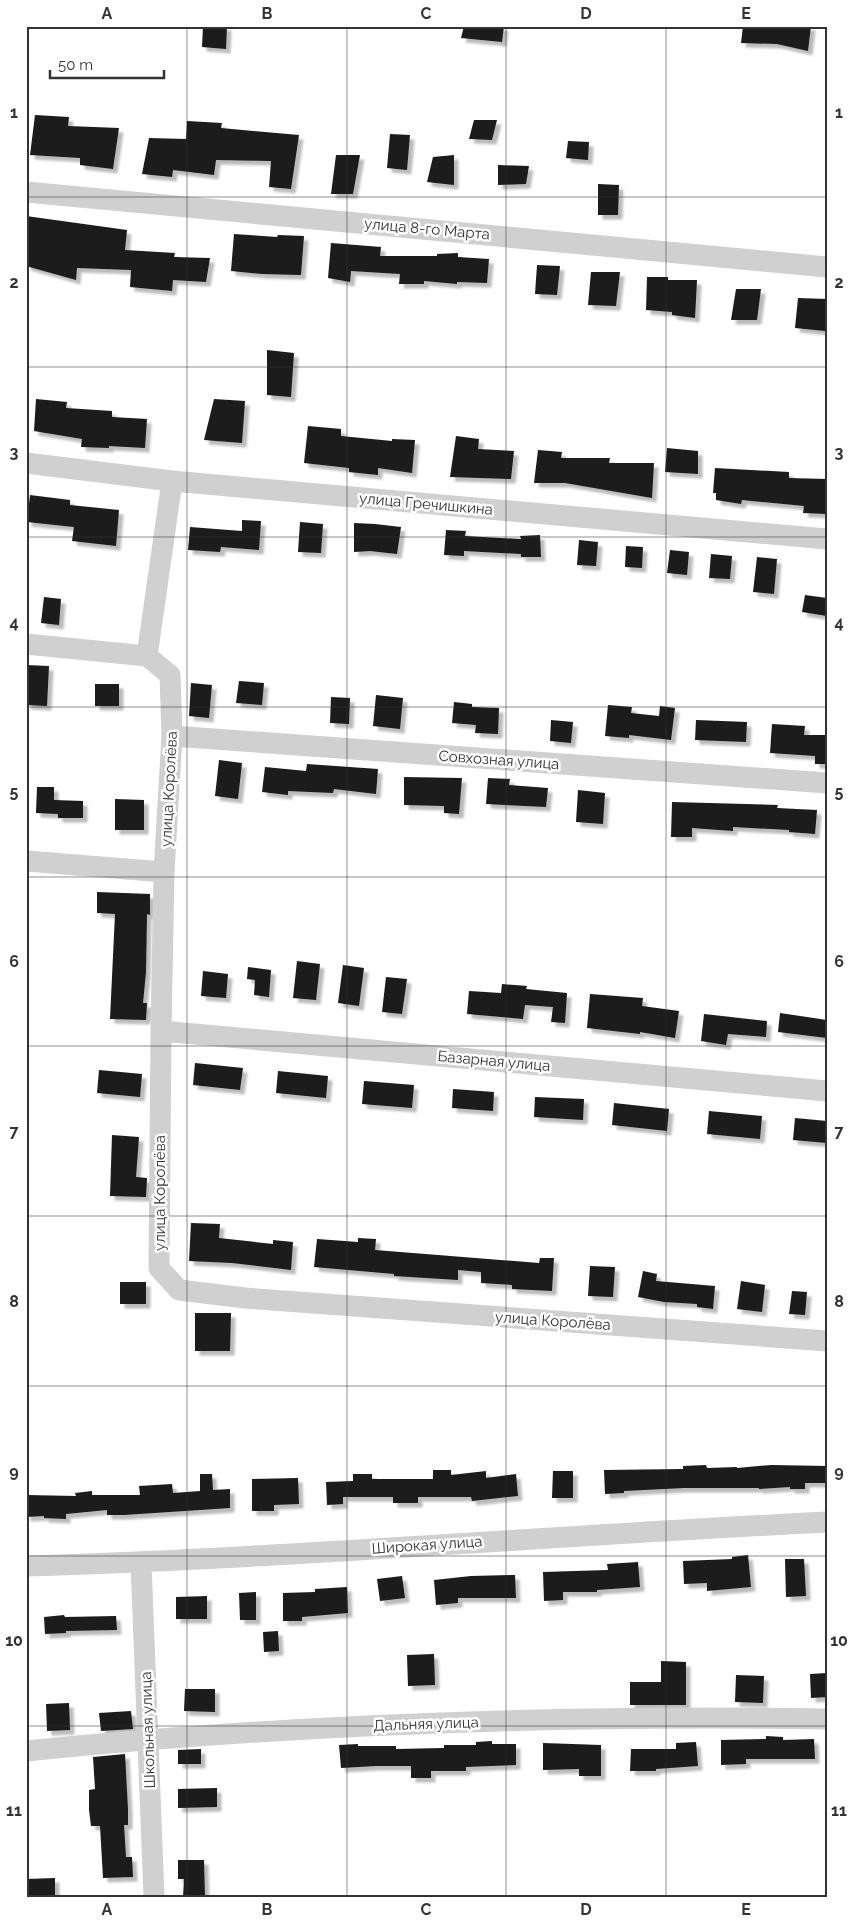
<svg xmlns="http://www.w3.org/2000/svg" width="853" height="1923" viewBox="0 0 853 1923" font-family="Raleway,sans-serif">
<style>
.building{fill:#1a1a1a;filter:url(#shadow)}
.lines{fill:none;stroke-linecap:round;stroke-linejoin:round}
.minor{stroke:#d0d0d0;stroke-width:21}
.grid{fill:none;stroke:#333;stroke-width:1;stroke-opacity:0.55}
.labels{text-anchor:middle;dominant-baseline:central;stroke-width:5;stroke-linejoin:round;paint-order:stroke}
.street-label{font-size:15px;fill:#333;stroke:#fff}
.neatline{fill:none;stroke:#333;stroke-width:2}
.grid-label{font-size:16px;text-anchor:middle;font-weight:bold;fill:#333}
</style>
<defs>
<filter id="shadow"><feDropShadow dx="4.5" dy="4.5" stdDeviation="1" flood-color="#0004"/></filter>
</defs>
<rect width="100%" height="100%" fill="#fff"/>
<path class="building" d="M203,26H227L226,49L202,47Z
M464,26H504L502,42L461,38Z
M743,26H811L808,51L777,44L741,43Z
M35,115L69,117L68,126L119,128L113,169L80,165V158L30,155Z
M474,120H497L492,140L469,139Z
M187,121L222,123L221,128L299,135L291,189L269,187L271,161L216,160L214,175L173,170L172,177L142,174L149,138L186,139Z
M390,134L410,135L407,170L387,168Z
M568,141L589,142L588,160L566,158Z
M336,155H360L353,194H331Z
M454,155V185L427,182L433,157Z
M498,165L529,166L526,184L498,185Z
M598,184L619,185L618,215H598Z
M26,216L127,230L125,250L175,253L174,257L210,258L206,282L173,280L172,291L130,287L131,270L77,268L76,280L26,266Z
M234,234L277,237L278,235L304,236L301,275L262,274L231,271Z
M331,243L381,247L380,256H437V254L458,253V257L489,259L487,283L457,282V284L424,281V284H399L400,274L351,271L350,282L328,278Z
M537,265L560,266L557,295L535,294Z
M591,272H620L616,306L588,305Z
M647,277H668V280H697L695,318L672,315V312L646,310Z
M736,289H761L757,320H731Z
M798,298L827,299L825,331L795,328Z
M267,350L294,353L291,397L267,395Z
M36,399L67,402L66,408L112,411V417L147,419L145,448L109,446V448L81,447L82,439L34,431Z
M214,399L245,401L242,443L204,440Z
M308,426L341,429V436L392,441V439L415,440L412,473L378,468V475L349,472V468L304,463Z
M456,436L479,439L478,449L514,451L511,479L450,477Z
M667,448L698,451V474L665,472Z
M538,450L562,452L561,458H610L609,463H654L652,498L565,483H534Z
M715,468L789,472V478L827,479V514L803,513L804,506L742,500L741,504L716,500V493H713Z
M30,495L70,500V505L119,510L116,546L72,541L74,527L27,522Z
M242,520L261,521L259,550L221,547L220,552L188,550L190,527L242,531Z
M300,522L323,524L321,553L298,552Z
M354,523L375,524L401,527L397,554L370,551L354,552Z
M446,530L466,531L465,536L521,539L520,536L540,535L541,557H521V554L464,551V556L444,555Z
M579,540L598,542L596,566L577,565Z
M626,546L643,547L642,568L625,567Z
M670,550L689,552L687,575L667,573Z
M711,554L732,556L730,579L709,578Z
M757,557L777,559L774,594L753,592Z
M805,595L827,598V616L802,612Z
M44,597L61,599L59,625L41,623Z
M26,665L49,666L47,706L26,705Z
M239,681L264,683L262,705L236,703Z
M191,683L212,685L209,718L189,716Z
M95,684H119V706H95Z
M376,695L403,698L400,729L373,726Z
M331,697L350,698L349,724L330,723Z
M454,702L472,704V707L499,708L498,734L475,733L476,725L452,723Z
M608,705L632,707L631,713L659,716L660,706L675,708L671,740L629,735V738L605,736Z
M551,720L573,722L571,743L550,741Z
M696,720L747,722L746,742L695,740Z
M772,724L805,726L804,735H827V764H815V756L770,753Z
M219,760L242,763L238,799L215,796Z
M307,764L378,769L376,794L334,789L333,793L288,791V795L262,792L265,767L306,771Z
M404,777L462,778L459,814L444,813V806L404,805Z
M488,778L510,779L509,785L548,788L546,807L486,804Z
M37,787H54V800L83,801V818H58V814L36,813Z
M578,790L605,793L603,824L576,822Z
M115,799L144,800V830H115Z
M672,802L778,805L777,808L817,810L815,834L789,832V830L733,827V831L692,828V837H671Z
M97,892L150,894V915L147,914L146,972L143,1003H147L146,1020L110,1019L115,914L97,913Z
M297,961L320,964L316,1000L293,998Z
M343,965L364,968L359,1006L338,1003Z
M248,967L271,970L269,997L254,995L255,980L247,979Z
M203,971L228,974L226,998L201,996Z
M386,977L407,979L402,1014L382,1012Z
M502,984L527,986L526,989L567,993L565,1023L551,1022L553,1007L525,1005L523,1019L467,1014L469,991L501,993Z
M590,994L643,998L642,1006L679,1011L675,1038L640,1032V1034L587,1028Z
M780,1013L827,1020V1038L778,1032Z
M704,1014L767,1021L766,1037L728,1034L726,1045L701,1041Z
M195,1063L243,1068L240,1090L193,1085Z
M99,1070L142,1074L140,1097L97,1093Z
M278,1071L328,1076L326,1098L276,1093Z
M364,1081L414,1085L412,1108L362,1104Z
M453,1089L494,1092L493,1111L452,1108Z
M535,1097L584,1099L583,1120L534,1117Z
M614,1103L669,1109L667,1131L612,1125Z
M709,1111L762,1116L760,1139L707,1134Z
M795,1118L827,1121V1143L793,1140Z
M112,1135L139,1137L136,1177L147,1178L146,1197L110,1196Z
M191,1223L220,1224L219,1238L273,1244V1240L293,1242L291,1270L232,1263L189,1261Z
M358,1238L376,1239L375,1250L539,1263L540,1258H554L552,1291L512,1289V1285L481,1283V1272L458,1270V1280L394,1276V1274L314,1267L317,1239L358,1242Z
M590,1266L615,1267L613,1297L588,1296Z
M643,1271L657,1274L656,1281L715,1286L713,1309L697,1307V1304L664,1302L638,1297Z
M741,1281L765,1285L762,1312L737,1309Z
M120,1282H146V1304H120Z
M792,1291L807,1292L805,1315L789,1314Z
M195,1313H231L230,1351H195Z
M706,1465L707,1468L737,1467V1468L771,1465L827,1466V1483H805V1489H790V1487L759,1489V1488H684L624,1491V1493L605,1494L604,1470L683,1469V1466Z
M433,1470H451V1475L486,1471V1478L516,1474L518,1496L472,1501L471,1497H418V1503H393V1497H343V1504L327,1505L326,1482L353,1481V1474H372V1479H433Z
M553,1471H573V1498H552Z
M200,1474H212L213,1490L230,1489V1508L124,1515H107V1510L66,1514V1519L44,1518V1516L26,1517V1495L76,1496L75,1493L92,1491V1495H140L139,1486L172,1484L173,1493L200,1491Z
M298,1478L299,1504L274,1505V1511H252V1479Z
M748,1555L751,1587L707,1591V1583L684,1584L683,1561L732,1559V1557Z
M785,1559H804L806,1596L786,1597Z
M638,1562L640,1587L597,1590V1592H563V1600L544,1601L543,1572L608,1570L607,1564Z
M515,1575L516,1598H458V1603L436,1605L434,1580L471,1576Z
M402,1576L405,1598L380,1601L377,1579Z
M347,1587L348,1613L302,1617V1621H283V1593L315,1592V1589Z
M256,1592V1620H240L239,1593Z
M207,1596V1619H176V1597Z
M64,1615L65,1617L116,1616L117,1630L66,1631V1633L45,1634L44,1617Z
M278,1631L279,1651L264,1652L263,1632Z
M434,1654L435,1685L408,1686L407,1655Z
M661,1661L686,1662V1705H630V1682H661Z
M827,1673V1697L811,1698L810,1674Z
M736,1675L764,1676L763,1703L735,1702Z
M185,1689H215V1712L184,1711Z
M69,1703L70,1730L47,1731L46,1704Z
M131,1711L133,1729L101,1731L99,1713Z
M766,1736L783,1737V1740L814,1739L815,1759H746V1764L721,1765V1740L766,1739Z
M492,1741V1744H516V1765L466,1767V1771H431V1778H411V1766H376L341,1768L339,1745L358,1744V1746H396V1749L444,1748V1745H476V1742Z
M696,1742L698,1766L656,1769V1771H630L631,1749H676V1743Z
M543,1743L601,1745V1776H579V1769L543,1770Z
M201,1749V1764H178V1750Z
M125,1754L128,1809V1825H124L126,1857H132L133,1877L103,1878L100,1826H91L89,1810V1790L95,1789L93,1757Z
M217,1788V1807L178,1808V1789Z
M178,1860H204L205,1897H183L184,1879H178Z
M55,1878V1897H27L26,1879Z"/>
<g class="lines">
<path class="minor" d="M26,192L827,267
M26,463L172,481L827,539
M172,481L147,656L170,675L172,736L164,872L161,1031L159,1268L179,1290L245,1298L827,1341
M26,644L147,656
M172,736L827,783
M26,861L164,872
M161,1031L827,1091
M141,1563L154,1897
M26,1566C293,1558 560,1535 827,1522
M26,1751C292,1724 560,1715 827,1719"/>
</g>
<path class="grid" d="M187,26V1897M347,26V1897M506,26V1897M666,26V1897M26,197H827M26,367H827M26,537H827M26,707H827M26,877H827M26,1046H827M26,1216H827M26,1386H827M26,1556H827M26,1726H827"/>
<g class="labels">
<g class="street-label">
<text transform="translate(427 229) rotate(5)">улица 8-го Марта</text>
<text transform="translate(426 504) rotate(5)">улица Гречишкина</text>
<text transform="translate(499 760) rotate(4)">Совхозная улица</text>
<text transform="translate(169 789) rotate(-87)">улица Королёва</text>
<text transform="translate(494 1061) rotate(5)">Базарная улица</text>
<text transform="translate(160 1193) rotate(-90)">улица Королёва</text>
<text transform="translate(553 1321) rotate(4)">улица Королёва</text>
<text transform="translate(427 1545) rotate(-4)">Широкая улица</text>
<text transform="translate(426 1724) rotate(-2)">Дальняя улица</text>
<text transform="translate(148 1730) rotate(-92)">Школьная улица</text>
</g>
</g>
<rect width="853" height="1923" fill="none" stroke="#ffffff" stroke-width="55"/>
<path d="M50 70v8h114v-8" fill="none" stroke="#333333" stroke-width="2.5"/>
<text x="58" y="70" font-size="15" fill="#333333" stroke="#ffffff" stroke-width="4" paint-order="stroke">50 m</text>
<rect x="28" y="28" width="798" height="1868" class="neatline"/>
<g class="grid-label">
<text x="107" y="19">A</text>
<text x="267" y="19">B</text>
<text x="426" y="19">C</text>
<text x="586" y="19">D</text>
<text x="746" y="19">E</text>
<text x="14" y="118">1</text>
<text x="839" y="118">1</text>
<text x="14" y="288">2</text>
<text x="839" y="288">2</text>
<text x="14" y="458">3</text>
<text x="839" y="458">3</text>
<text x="14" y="628">4</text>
<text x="839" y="628">4</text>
<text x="14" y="797">5</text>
<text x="839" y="797">5</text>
<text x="14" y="967">6</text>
<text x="839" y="967">6</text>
<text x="14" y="1137">7</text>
<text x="839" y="1137">7</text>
<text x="14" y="1307">8</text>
<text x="839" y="1307">8</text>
<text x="14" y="1477">9</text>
<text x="839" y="1477">9</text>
<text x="14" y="1646">10</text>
<text x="839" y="1646">10</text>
<text x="14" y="1816">11</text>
<text x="839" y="1816">11</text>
<text x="107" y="1915">A</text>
<text x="267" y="1915">B</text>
<text x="426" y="1915">C</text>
<text x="586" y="1915">D</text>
<text x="746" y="1915">E</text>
</g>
</svg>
